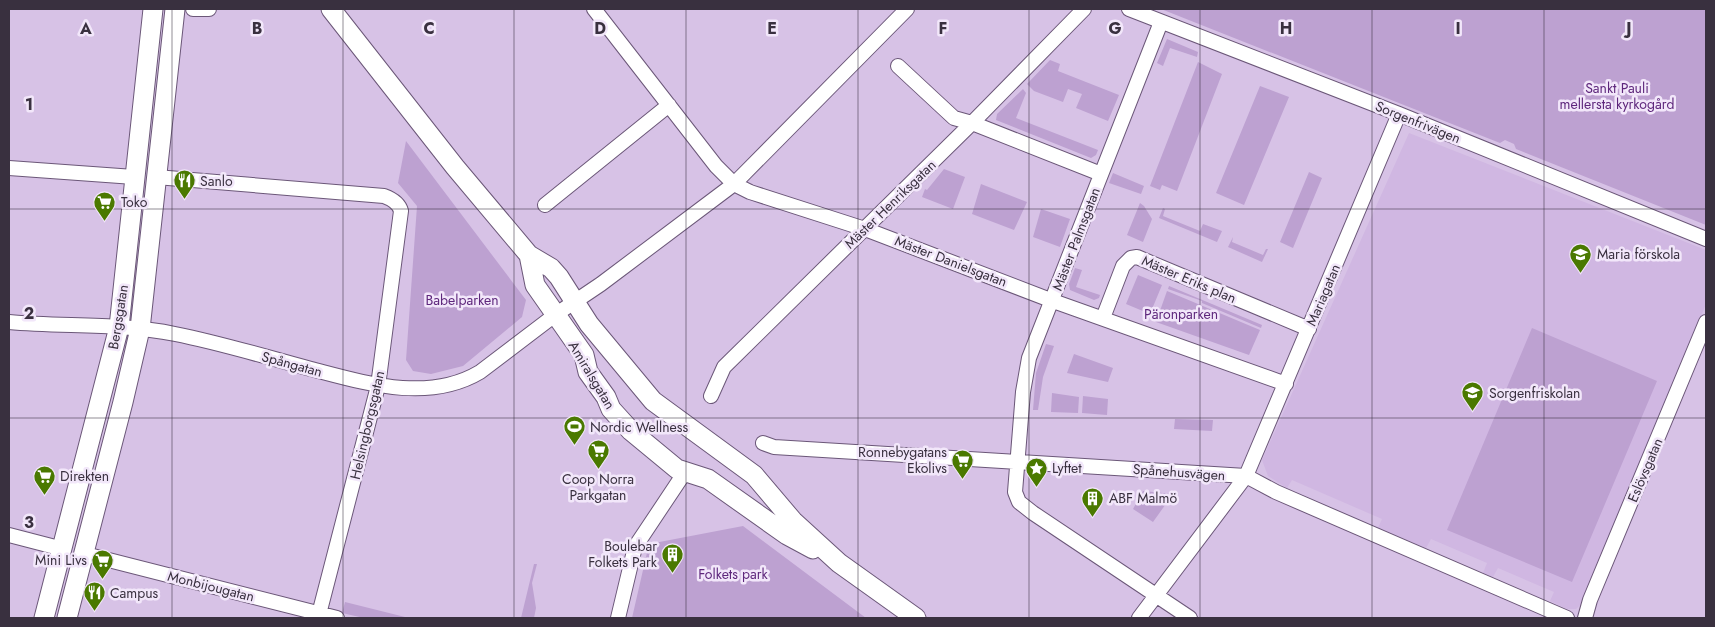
<svg xmlns="http://www.w3.org/2000/svg" width="1715" height="627" viewBox="0 0 1715 627" font-family="Jost,sans-serif">
<style>
.built{fill:#d0b7e2}
.green{fill:#bda1d1}
.lines{fill:none;stroke-linecap:round;stroke-linejoin:round}
.street-casing{stroke:#6b5778;stroke-width:16}
.secondary-casing{stroke:#6b5778;stroke-width:21}
.street{stroke:#fff;stroke-width:14}
.secondary{stroke:#fff;stroke-width:19}
.grid{fill:none;stroke:#39303f;stroke-width:1;stroke-opacity:0.55}
.labels{text-anchor:middle;dominant-baseline:central;stroke-width:5;stroke-linejoin:round;paint-order:stroke}
.park-label{font-size:14px;fill:#5e277c;stroke:#f2e7fa}
.street-label{font-size:14px;fill:#39303f;stroke:#f2e7fa}
.poi-label{font-size:14px;fill:#39303f;stroke:#f2e7fa;text-anchor:start}
.grid-label{font-size:16px;text-anchor:middle;font-weight:bold;fill:#39303f;stroke:#f2e7fa;stroke-width:5;stroke-linejoin:round;paint-order:stroke}
</style>
<rect width="100%" height="100%" fill="#d7c2e6"/>
<path class="built" d="M1409,133L1706,250V304L1584,602L1576,609H1567L1550,601L1554,592L1498,568L1493,577L1483,573L1487,563L1431,539L1426,548L1378,528L1382,519L1292,480L1287,488L1268,476L1262,460Z"/>
<path class="green" d="M1161,9H1706V225L1516,149L1514,144L1505,140L1500,143Z
M1167,39L1198,52L1197,57L1170,48L1163,66L1157,63Z
M1050,60L1060,64L1058,71L1119,95L1108,121L1076,108L1082,94L1068,89L1063,102L1034,91L1027,84Z
M1198,62L1222,74L1177,191L1162,185L1160,190L1150,186Z
M1260,86L1289,97L1244,205L1216,193Z
M1023,89L1026,93L1016,118L1098,150L1096,155L1091,158L996,120L997,114Z
M406,141L526,300L522,317L463,366L431,374L413,371L406,360L417,206L398,183Z
M944,169L965,177L953,209L922,197L925,189L927,190Z
M1309,172L1322,178L1293,248L1280,242Z
M1113,173L1144,186L1141,194L1109,183Z
M981,184L1027,202L1014,230L972,214Z
M1140,203L1144,206L1152,219L1143,242L1127,235Z
M1163,208L1165,209L1163,216L1200,231L1203,224L1222,231L1217,242L1159,218Z
M1041,209L1070,219L1060,247L1033,237Z
M1233,237L1232,242L1263,255L1266,249H1268L1262,262L1228,247Z
M1075,268L1082,270L1076,287L1100,295L1099,298L1094,300L1070,290L1069,284Z
M1138,275L1162,285L1150,314L1126,304Z
M1169,286L1262,325L1261,328L1202,303V301L1168,289Z
M1167,291L1260,330L1249,355L1156,322Z
M1532,328L1657,381L1572,582L1447,530Z
M1046,344L1054,346L1043,377L1038,410H1033L1036,373Z
M1074,354L1113,368L1108,382L1067,373Z
M1052,393L1079,397L1078,413L1051,412Z
M1083,396L1108,399L1107,415L1082,413Z
M1175,419L1213,420L1212,431L1174,429Z
M1143,491L1173,494L1153,522L1133,509Z
M743,526L866,618H632L649,544Z
M534,564H537L532,583L536,608L534,618H521Z
M345,602L409,618H364L342,613Z"/>
<g class="lines">
<defs>
<path id="street" d="M193,9H209
M594,9L716,166L734,184L750,192L865,229L1053,301L1286,384
M1129,9L1399,114L1706,239
M1161,22L1029,358L1023,392L1015,492L1019,502L1033,513L1190,618
M898,66L954,118L972,123L1101,174
M9,168L134,177
M156,177L384,196C392,199 399,203 401,211L378,386L318,618
M545,205L669,105
M1103,318L1123,266L1131,258L1137,257L1309,329
M9,322C64,327 120,323 175,334C221,343 266,357 311,369C365,383 428,403 480,372L555,315L601,284L734,184L907,9
M711,396L724,367L972,123L1084,9
M763,443L774,447L1246,476L1276,492L1567,618
M9,535L63,549
M85,554L337,618
M618,618L635,547L685,472
M1139,618L1246,476L1399,114
M1585,618L1590,600L1706,322"/>
<path id="secondary" d="M331,9L455,167L529,255L551,268L559,277L589,324L653,401L754,475L793,521L839,563L916,618
M529,255L535,285L584,355L588,372L606,397L611,409L631,431L677,469L708,479L787,535L813,549
M44,618L119,327L153,9
M67,618L123,402L140,329L175,9"/>
</defs>
<use href="#street" class="street-casing"/>
<use href="#secondary" class="secondary-casing"/>
<use href="#street" class="street"/>
<use href="#secondary" class="secondary"/>
</g>
<path class="grid" d="M172,9V618M343,9V618M514,9V618M686,9V618M858,9V618M1029,9V618M1200,9V618M1372,9V618M1544,9V618M9,209H1706M9,418H1706"/>
<defs>
<symbol id="restaurant-pin" viewBox="-11 -11 22 30"><path d="M0 17L-7.5 6A9.5 9.5 0 1 1 7.5 6Z" fill="#4a7900" stroke="#f2e7fa"/><path d="M-5-6h1v4h1v-4h1v4h1v-4h1v5L-1.5 .5V6h-2V.5L-5-1ZM5-6V6H3V1.5H1.5Q1.5-4 5-6Z" fill="#fff"/></symbol>
<symbol id="supermarket-pin" viewBox="-11 -11 22 30"><path d="M0 17L-7.5 6A9.5 9.5 0 1 1 7.5 6Z" fill="#4a7900" stroke="#f2e7fa"/><path d="M-6-5.5h2.5l.6 2H6L4.5 2H-2.5L-4.4-4H-6ZM-1.5 3.2a1.3 1.3 0 1 0 .1 0ZM3 3.2a1.3 1.3 0 1 0 .1 0Z" fill="#fff"/></symbol>
<symbol id="school-pin" viewBox="-11 -11 22 30"><path d="M0 17L-7.5 6A9.5 9.5 0 1 1 7.5 6Z" fill="#4a7900" stroke="#f2e7fa"/><path d="M0-5L7-2L0 1L-7-2ZM-4 1L0 2.5L4 1V4Q0 6-4 4Z" fill="#fff"/></symbol>
<symbol id="stadium-pin" viewBox="-11 -11 22 30"><path d="M0 17L-7.5 6A9.5 9.5 0 1 1 7.5 6Z" fill="#4a7900" stroke="#f2e7fa"/><path d="M0-5a6.5 5 0 1 0 0 10a6.5 5 0 1 0 0-10ZM-3.5-1.8h7v3.6h-7Z" fill="#fff"/></symbol>
<symbol id="sight-pin" viewBox="-11 -11 22 30"><path d="M0 17L-7.5 6A9.5 9.5 0 1 1 7.5 6Z" fill="#4a7900" stroke="#f2e7fa"/><path d="M0-6L1.8-2.2L6-1.7L2.9 1.2L3.7 5.4L0 3.3L-3.7 5.4L-2.9 1.2L-6-1.7L-1.8-2.2Z" fill="#fff"/></symbol>
<symbol id="building-pin" viewBox="-11 -11 22 30"><path d="M0 17L-7.5 6A9.5 9.5 0 1 1 7.5 6Z" fill="#4a7900" stroke="#f2e7fa"/><path d="M-4-6H4V6H1V3H-1V6H-4ZM-2.5-4.3h1.7v1.8h-1.7ZM.8-4.3h1.7v1.8H.8ZM-2.5-1h1.7V.8h-1.7ZM.8-1h1.7V.8H.8Z" fill="#fff"/></symbol>
</defs>
<g fill-rule="evenodd">
<use href="#restaurant-pin" x="172" y="168" width="25" height="34"/>
<use href="#supermarket-pin" x="92" y="190" width="25" height="34"/>
<use href="#school-pin" x="1568" y="242" width="25" height="34"/>
<use href="#school-pin" x="1460" y="380" width="25" height="34"/>
<use href="#stadium-pin" x="562" y="414" width="25" height="34"/>
<use href="#supermarket-pin" x="586" y="438" width="25" height="34"/>
<use href="#supermarket-pin" x="950" y="448" width="25" height="34"/>
<use href="#sight-pin" x="1024" y="456" width="25" height="34"/>
<use href="#supermarket-pin" x="32" y="464" width="25" height="34"/>
<use href="#building-pin" x="1080" y="486" width="25" height="34"/>
<use href="#building-pin" x="660" y="542" width="25" height="34"/>
<use href="#supermarket-pin" x="90" y="548" width="25" height="34"/>
<use href="#restaurant-pin" x="82" y="580" width="25" height="34"/>
</g>
<g class="labels">
<g class="park-label">
<text x="1617" y="88">Sankt Pauli<tspan x="1617" dy="16">mellersta kyrkogård</tspan></text>
<text x="462" y="300">Babelparken</text>
<text x="1181" y="314">Päronparken</text>
<text x="733" y="574">Folkets park</text>
</g>
<g class="street-label">
<text transform="translate(1418 122) rotate(22)">Sorgenfrivägen</text>
<text transform="translate(890 204) rotate(-44)">Mäster Henriksgatan</text>
<text transform="translate(1076 239) rotate(-69)">Mäster Palmsgatan</text>
<text transform="translate(951 261) rotate(21)">Mäster Danielsgatan</text>
<text transform="translate(1189 279) rotate(23)">Mäster Eriks plan</text>
<text transform="translate(1323 295) rotate(-67)">Mariagatan</text>
<text transform="translate(118 317) rotate(-81)">Bergsgatan</text>
<text transform="translate(292 364) rotate(15)">Spångatan</text>
<text transform="translate(592 375) rotate(59)">Amiralsgatan</text>
<text transform="translate(367 425) rotate(-77)">Helsingborgsgatan</text>
<text transform="translate(1645 470) rotate(-67)">Eslövsgatan</text>
<text transform="translate(1179 472) rotate(4)">Spånehusvägen</text>
<text transform="translate(211 586) rotate(14)">Monbijougatan</text>
</g>
<g class="poi-label">
<text x="200" y="181">Sanlo</text>
<text x="121" y="202">Toko</text>
<text x="1597" y="254">Maria förskola</text>
<text x="1489" y="393">Sorgenfriskolan</text>
<text x="590" y="427">Nordic Wellness</text>
<text x="947" y="452" text-anchor="end">Ronnebygatans<tspan x="947" dy="16">Ekolivs</tspan></text>
<text x="1052" y="468">Lyftet</text>
<text x="60" y="476">Direkten</text>
<text x="598" y="479" text-anchor="middle">Coop Norra<tspan x="598" dy="16">Parkgatan</tspan></text>
<text x="1109" y="498">ABF Malmö</text>
<text x="657" y="546" text-anchor="end">Boulebar<tspan x="657" dy="16">Folkets Park</tspan></text>
<text x="87" y="560" text-anchor="end">Mini Livs</text>
<text x="110" y="593">Campus</text>
</g>
</g>
<g class="grid-label">
<text x="86" y="34">A</text>
<text x="257" y="34">B</text>
<text x="429" y="34">C</text>
<text x="600" y="34">D</text>
<text x="772" y="34">E</text>
<text x="943" y="34">F</text>
<text x="1115" y="34">G</text>
<text x="1286" y="34">H</text>
<text x="1458" y="34">I</text>
<text x="1629" y="34">J</text>
<text x="29" y="110">1</text>
<text x="29" y="319">2</text>
<text x="29" y="528">3</text>
</g>
<rect width="1715" height="627" fill="none" stroke="#39303f" stroke-width="20"/>
</svg>
